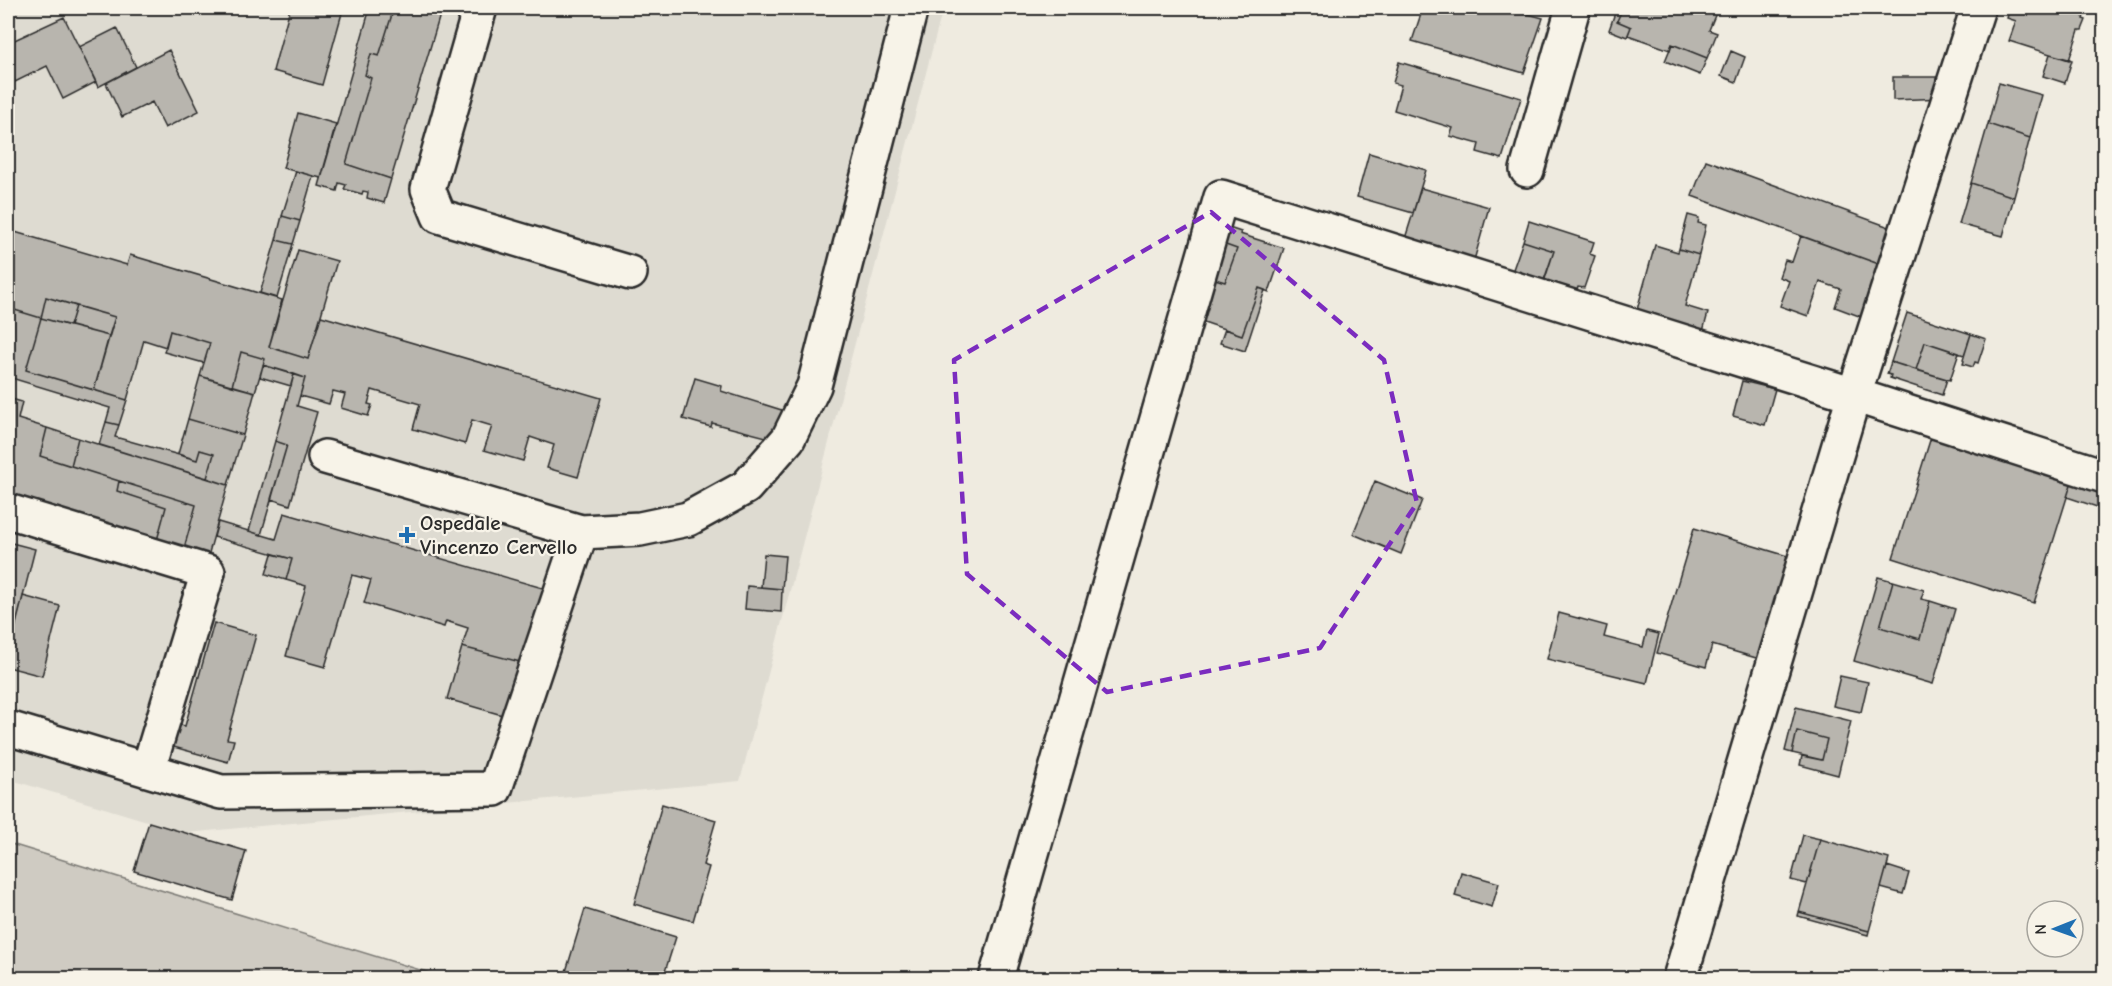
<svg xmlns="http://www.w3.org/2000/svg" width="2112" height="986" viewBox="0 0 2112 986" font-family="'Comic Neue',sans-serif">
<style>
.built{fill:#dedbd1}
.green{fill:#cfcbc2;stroke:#7d7b76;stroke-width:1.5}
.building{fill:#b8b5ae;stroke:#2b2b2b;stroke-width:1.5}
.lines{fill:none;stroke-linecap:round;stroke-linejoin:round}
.minor-casing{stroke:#2b2b2b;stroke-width:38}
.minor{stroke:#f7f3e8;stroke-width:33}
.marked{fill:none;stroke:#7b2cbf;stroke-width:4.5;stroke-dasharray:12 8;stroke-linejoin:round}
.poi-dot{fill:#1f6fb2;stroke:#f7f3e8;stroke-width:2}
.labels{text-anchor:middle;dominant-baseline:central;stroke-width:4.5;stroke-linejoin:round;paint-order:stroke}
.poi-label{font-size:21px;font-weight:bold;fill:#2b2b2b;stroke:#f7f3e8;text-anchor:start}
</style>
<rect width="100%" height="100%" fill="#efebe0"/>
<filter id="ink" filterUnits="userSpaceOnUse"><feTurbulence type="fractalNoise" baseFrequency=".0167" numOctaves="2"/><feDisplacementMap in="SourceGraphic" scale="12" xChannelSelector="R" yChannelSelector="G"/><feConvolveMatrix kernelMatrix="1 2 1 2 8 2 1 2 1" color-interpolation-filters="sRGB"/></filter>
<g filter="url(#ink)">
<path class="built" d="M8,8H943L740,781L187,833L8,779Z"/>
<path class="green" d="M8,843L446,978H8Z"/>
<path class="building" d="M290,8H321L342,13L322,85L273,71Z
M370,8H394L379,56L371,54L365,75L371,78L346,164L391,179L384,203L367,198L368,192L363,191L362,194L344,189L346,185L339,183L337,191L319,186Z
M394,8H442L391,179L346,164L371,78L365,75L371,54L379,56Z
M1423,8H1506L1543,18L1524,73L1412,41Z
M1617,8H1718L1709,30L1717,33L1707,58L1672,44L1670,50L1628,35L1631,27L1617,21L1621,12L1616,10Z
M2010,8H2086L2083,19L2086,20L2082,30H2079L2069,60L2009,41L2016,21L2007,18Z
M1616,10L1621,12L1617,21L1631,27L1627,37L1609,30Z
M64,17L96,82L63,99L47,66L15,82L8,66V43Z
M117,28L136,67L98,87L79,47Z
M1672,44L1707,58L1700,75L1665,61Z
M169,50L199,111L165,128L152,102L122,117L106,83Z
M1731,51L1745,57L1736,82L1721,76Z
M2050,54L2072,60L2065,83L2043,76Z
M1399,62L1521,98L1502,159L1477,152L1479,144L1450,136L1453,128L1394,110L1401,85L1393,83Z
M1893,77H1944L1945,98L1893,100Z
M1999,83L2042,95L2030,138L1988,124Z
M298,113L336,124L321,178L283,168Z
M1988,124L2030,138L2014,197L1971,183Z
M1369,153L1426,170L1413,213L1357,197Z
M1706,160L1900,231L1887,267L1692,196Z
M296,171L313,176L300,221L282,216Z
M1971,183L2014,197L2003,236L1959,224Z
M1421,188L1489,207L1473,264L1403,245Z
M1688,215L1699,218L1698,223L1706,225L1699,255L1679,249Z
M282,216L300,221L293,244L276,240Z
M1529,221L1594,242L1590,254L1595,256L1584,288L1578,287L1577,290L1544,280L1554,251L1523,241Z
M1229,228L1241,232L1240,234L1284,248L1269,292L1259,288L1242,335L1198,320L1212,278L1225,282L1237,249L1223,244Z
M8,230L127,265L130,255L282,300L269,347L308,359L321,316L601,398L578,477L547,468L554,445L530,437L523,461L484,450L492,426L472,420L465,444L413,429L420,404L372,390L368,404L372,405L368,416L341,408L345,394L333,391L329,404L300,396L305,378L263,365L265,359L241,352L232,386L200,376L210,343L170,331L166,347L144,340L127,400L94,390L115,317L46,297L41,318L8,308Z
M1801,236L1887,267L1867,319L1835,307L1841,289L1820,282L1808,316L1780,306L1789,281L1779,277L1785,260L1792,262Z
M276,240L293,244L277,298L260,293Z
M1523,241L1554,251L1543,285L1511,275Z
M1223,244L1237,249L1225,282L1212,278Z
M1655,245L1678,252L1679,249L1699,255L1685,306L1708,313L1702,335L1633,324Z
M298,250L337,261L308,359L269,347Z
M1259,288L1265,290L1245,351L1220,343L1225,329L1242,335Z
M46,297L76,306L70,326L41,318Z
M76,306L115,317L109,336L70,326Z
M8,308L41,318L26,370L127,400L119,425L106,422L110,408L8,377Z
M1907,313L1971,334L1964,355L1925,342L1916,370L1891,362Z
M41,318L109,336L94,390L26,370Z
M170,331L210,343L204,363L164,352Z
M1971,334L1986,339L1978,363L1975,362L1973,367L1963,364L1964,361L1963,360Z
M1925,342L1959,353L1950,380L1916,370Z
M241,352L265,359L255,392L232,386Z
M1891,362L1947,379L1942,395L1890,378L1891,375L1887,374Z
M263,365L294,374L291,386L260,377Z
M294,374L305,378L297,406L317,412L290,505L271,499L287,445L275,441Z
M200,376L255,392L243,435L188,419Z
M695,378L722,386L721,391L788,412L774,439L712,423L711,427L683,419Z
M1742,381L1775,389L1765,425L1733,416Z
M8,398L22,402L18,419L47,428L40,456L119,481L117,491L166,507L156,544L8,495Z
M188,419L243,435L228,485L207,478L214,454L200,450L197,460L178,454Z
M106,422L119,425L115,437L197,460L200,450L214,454L207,478L99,445Z
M47,428L78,438L71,466L40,456Z
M1932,434L2073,478L2034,603L1893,558Z
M78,438L228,485L207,560L183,552L196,505L71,466Z
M275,441L287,445L261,535L249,531Z
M2073,478L2104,488L2103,509L2067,497Z
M119,481L196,505L183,552L156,544L166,507L117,491Z
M1375,481L1422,500L1401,554L1353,534Z
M284,513L546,589L524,663L462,647L468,628L446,621L444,627L364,603L371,580L352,575L325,667L286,656L306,586L286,580L292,559L214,537L218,522L276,539Z
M1694,528L1794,558L1763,660L1712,645L1706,667L1657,653Z
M8,542L35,549L8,656Z
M272,554L292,559L286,580L266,574Z
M764,554L785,556L782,589L761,587Z
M1878,577L1893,581L1880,627L1920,639L1930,601L1955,609L1933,684L1854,661Z
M1893,581L1924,590L1921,599L1930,601L1920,639L1880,627Z
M747,586L782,589L781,612L745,609Z
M23,596L60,606L42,676L8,667V656Z
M1559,613L1607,626L1604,637L1643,647L1647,631L1659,634L1647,683L1547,659Z
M214,623L256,635L227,739L234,740L228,762L170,746L176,724L185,726Z
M462,647L524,663L509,717L447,699Z
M1840,676L1868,682L1861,712L1833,706Z
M1796,707L1851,721L1838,775L1800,765L1802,756L1822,760L1827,739L1797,731L1792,753L1785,751Z
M1797,731L1827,739L1822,760L1792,753Z
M662,804L716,820L703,865L709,867L693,921L634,904Z
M149,822L246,851L232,900L134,871Z
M1803,835L1820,839L1807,884L1791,880Z
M1820,839L1889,859L1869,931L1799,912Z
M1887,866L1909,873L1903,894L1881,888Z
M1461,872L1499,883L1492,907L1455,896Z
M585,909L676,937L663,978H564Z
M1799,912L1869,931L1868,935L1798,916Z"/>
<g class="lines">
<defs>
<path id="minor" d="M480,8L428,189L439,216L630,273
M1527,170L1573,8
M325,457L581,532L640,529L688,519L746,487L788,439L814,386L911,8
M8,511L208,572L148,770
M8,728L221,792L495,789L581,532
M996,978L1221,197L1854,395L2104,476
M1680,978L1854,395L1978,8"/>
</defs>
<use href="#minor" class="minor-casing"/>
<use href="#minor" class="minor"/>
</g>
</g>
<path class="marked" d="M1211,212L1384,360L1417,503L1320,648L1107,692L967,574L954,360Z"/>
<path class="poi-dot" d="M404 526h6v6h6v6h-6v6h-6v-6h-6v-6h6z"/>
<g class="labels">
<g class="poi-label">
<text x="420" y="523">Ospedale<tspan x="420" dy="24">Vincenzo Cervello</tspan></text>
</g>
</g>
<rect width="2112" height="986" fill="none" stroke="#f7f3e8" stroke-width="30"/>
<rect x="15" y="15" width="2082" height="956" fill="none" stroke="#2b2b2b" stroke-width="2" filter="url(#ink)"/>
<g transform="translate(2055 929) rotate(269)"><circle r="28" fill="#f7f3e8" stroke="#a5a39c" stroke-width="1.5"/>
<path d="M0-4.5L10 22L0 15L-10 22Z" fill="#1f6fb2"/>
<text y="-9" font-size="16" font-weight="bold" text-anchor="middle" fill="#2b2b2b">N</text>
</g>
</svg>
